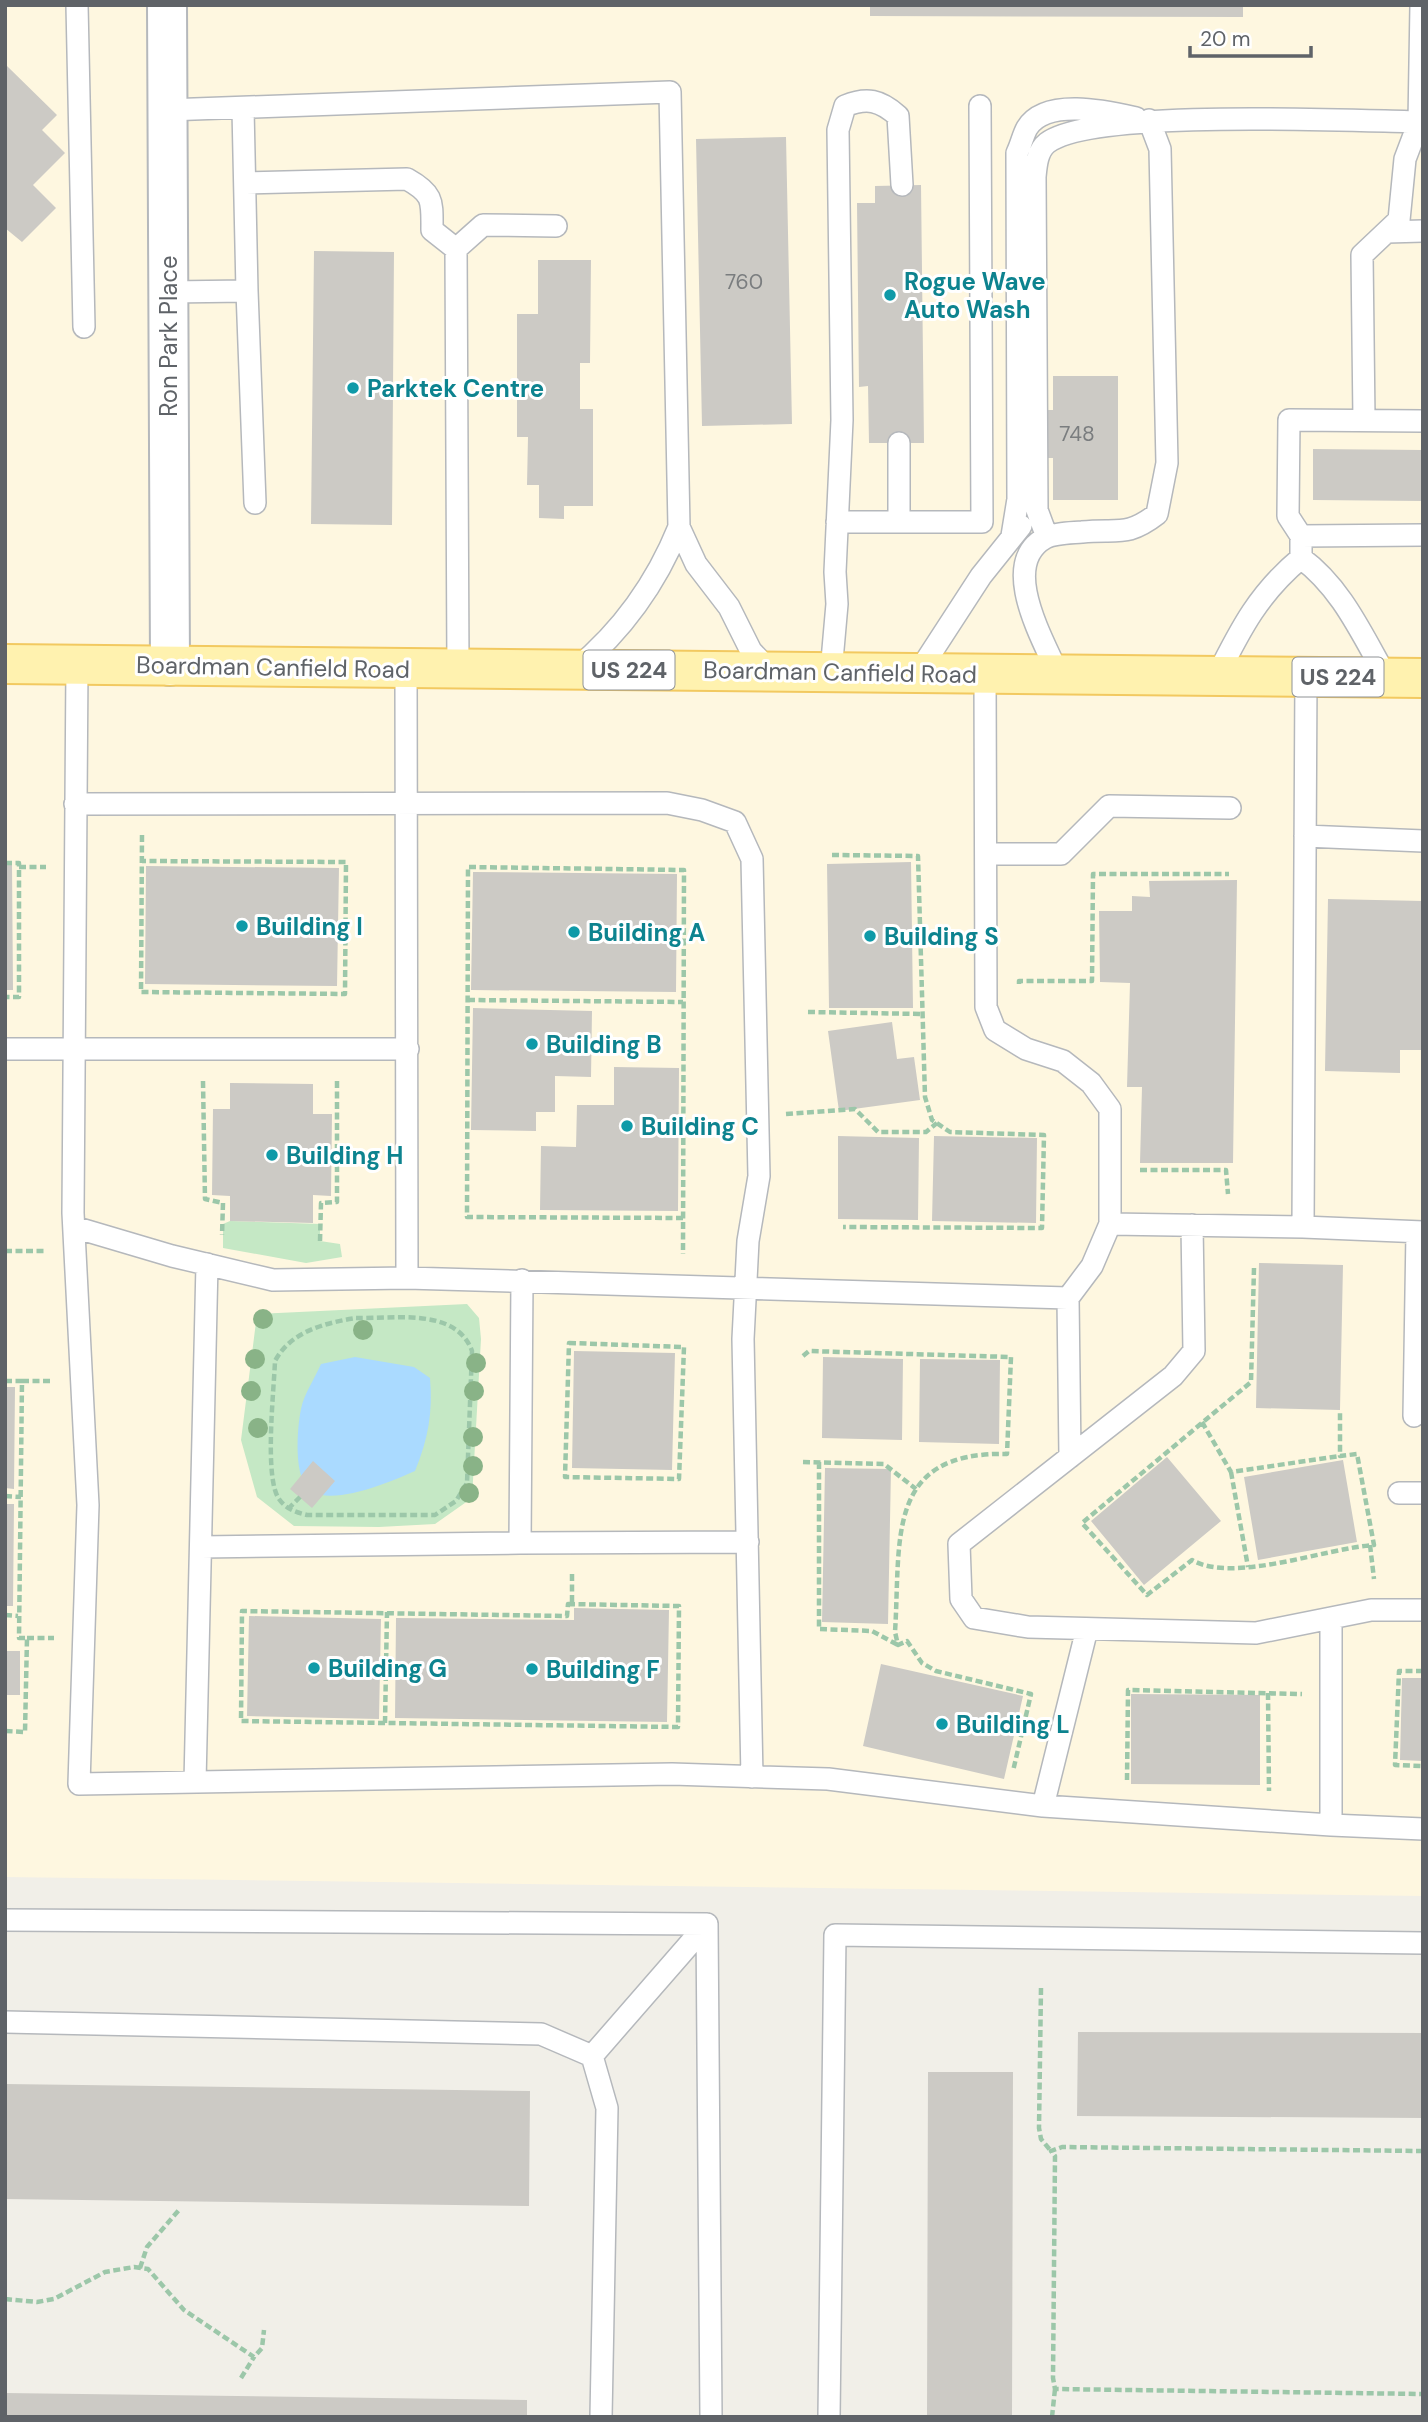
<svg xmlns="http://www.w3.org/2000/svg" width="1428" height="2422" viewBox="0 0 1428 2422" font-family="'DM Sans',sans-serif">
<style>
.commercial{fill:#fef7e0}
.green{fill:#c5e8c5}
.water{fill:#aadaff}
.building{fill:#cccac5}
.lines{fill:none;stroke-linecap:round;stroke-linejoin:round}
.lane-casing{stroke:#b5b8bc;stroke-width:24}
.street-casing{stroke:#b5b8bc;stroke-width:42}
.primary-casing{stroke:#f2c960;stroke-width:42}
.path{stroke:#9cc7a9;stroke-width:4.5;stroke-dasharray:7 3.5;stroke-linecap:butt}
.lane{stroke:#fff;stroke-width:21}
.street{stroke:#fff;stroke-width:38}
.primary{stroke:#fff2af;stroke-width:38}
.tree{fill:#89b387}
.culture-dot{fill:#0f9aa8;stroke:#fff;stroke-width:2.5}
.labels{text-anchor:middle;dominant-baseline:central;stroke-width:6;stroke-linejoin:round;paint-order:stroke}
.number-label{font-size:21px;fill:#7a7d7f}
.shield{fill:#fff;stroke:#8f9295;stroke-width:2}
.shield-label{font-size:23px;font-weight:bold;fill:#5f6368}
.culture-label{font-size:24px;font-weight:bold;fill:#0d838f;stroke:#fff;text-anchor:start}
.street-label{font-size:24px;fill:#5f6368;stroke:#fff}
</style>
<rect width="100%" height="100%" fill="#f1efe8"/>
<path class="commercial" d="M5,5H1423V1896L5,1877Z"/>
<path class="green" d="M230,1221L320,1224V1241L340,1244L342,1257L306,1263L223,1248V1224Z
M467,1304L479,1318L481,1339L472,1498L435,1524L379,1527L294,1526L257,1497L241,1440L257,1314Z"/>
<path class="water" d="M355,1357L414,1367L430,1378C433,1413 428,1439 415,1471C392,1481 335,1506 311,1491C293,1480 297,1428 301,1409C304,1394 315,1378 321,1364Z"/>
<path class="building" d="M870,5H1243V17L870,16Z
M7,66L57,115L42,130L65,153L33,185L56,208L22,242L5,228Z
M786,137L792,424L702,426L696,139Z
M921,185L924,443H869L868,386L859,387L857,203H875V186Z
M314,251L394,252L392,525L311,524Z
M538,260H591L590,363H580V409H593V506H564V519L539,518V485H527L528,437H517V314H538Z
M1053,376H1118V500H1053V458H1037V410H1053Z
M1313,449L1423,450V501L1313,500Z
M911,862L913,1008H829L827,864Z
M5,865H12L13,990H5Z
M146,866L339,868L337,986L145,984Z
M473,872L677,874L676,992L471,990Z
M1237,880L1233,1163H1140L1142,1087H1127L1130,983L1100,982L1099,911H1132V896L1150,897L1149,881Z
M1328,899L1423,901V1050H1400V1073L1325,1071Z
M473,1008L592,1011L591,1077L555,1076V1112H536V1131L471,1130Z
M892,1022L897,1059L914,1057L920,1100L839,1111L828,1031Z
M614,1067L679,1068L678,1211L540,1210L541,1146L576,1147L577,1105H614Z
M230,1083L313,1084V1114H332L331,1196L313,1195V1223L230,1221V1196L212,1195L213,1109H230Z
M838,1136L919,1138L918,1220L838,1219Z
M934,1136L1037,1138L1036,1223L932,1221Z
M1259,1263L1343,1265L1340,1410L1256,1408Z
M574,1351L675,1353L672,1470L572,1468Z
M823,1357L903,1359L902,1440L822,1438Z
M920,1359L1000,1360L999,1444L919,1442Z
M5,1387H15L14,1489L5,1488Z
M1167,1457L1221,1521L1144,1585L1091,1521Z
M1343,1460L1357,1542L1258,1560L1244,1477Z
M313,1461L335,1481L312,1508L290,1489Z
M825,1468L891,1469L888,1624L822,1622Z
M5,1504H14L13,1606H5Z
M574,1608L669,1610L667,1722L395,1718L396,1618L574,1620Z
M249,1616L381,1619L379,1719L247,1716Z
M5,1651H20V1695H5Z
M881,1664L1023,1696L1004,1779L863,1746Z
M1402,1678H1423V1761L1400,1760Z
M1131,1694L1260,1695V1785L1131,1784Z
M1078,2032L1423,2033V2118L1077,2116Z
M928,2072H1013L1012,2417H927Z
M5,2084L530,2091L529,2206L5,2199Z
M5,2393L527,2400V2417H5Z"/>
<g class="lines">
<defs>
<path id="lane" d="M77,5L84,327
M167,110L670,92L679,527
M246,183L407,179C434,194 432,201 432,230L456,249
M1387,232L1423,231
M247,291L255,503
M168,292L247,291L243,109
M1364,420L1362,255L1399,220L1405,159L1419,122L1421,5
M837,522H982L980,106
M899,522V443
M1012,536L1018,499L1017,153C1021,145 1023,135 1027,128C1046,97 1109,112 1136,118
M1301,536L1423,535
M1047,537L1037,510L1035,177C1036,166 1037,151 1047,143C1091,108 1354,121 1423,122
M1301,558C1342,588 1362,635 1387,678
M77,665L73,1213L88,1505L79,1784L672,1774L828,1779L1043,1806
M406,668L407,1278L1068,1298
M458,669L456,249L483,225L556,226
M576,669C623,630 656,584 679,527L696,564L729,607L751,651L771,672
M831,672L837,604L835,572L842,420L838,130L845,106C867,97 880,100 898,116L902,185
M918,673L981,576L1021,526
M985,674L986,1007L995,1030L1026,1049L1063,1061L1091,1083L1110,1109V1224L1303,1227
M1058,674C1044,641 998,564 1045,538C1054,533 1071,533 1082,532C1117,528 1126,538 1157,514L1167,463L1160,149L1149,120
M1217,676C1241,628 1259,593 1301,558V536L1288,516L1289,420L1423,421
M1306,676L1303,1227L1423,1232
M75,804L667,803L702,810L735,822L752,859L759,1176L748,1241L743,1339L752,1777
M1305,836L1423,841
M986,854H1061L1109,806L1230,808
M5,1049H408
M1192,1225L1194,1351L1173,1376L959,1544L961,1599L974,1618L1028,1627L1256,1633L1371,1610H1423
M74,1227L172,1256L273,1280L407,1278
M1414,1416L1417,1232
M1070,1457L1068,1298L1092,1266L1110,1224
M1399,1493H1423
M520,1543L748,1542
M201,1547L520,1543L522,1280
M1331,1618V1825L1423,1829
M1087,1629L1043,1806L1331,1825
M195,1782L207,1264
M5,1920L707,1924L711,2417
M5,2022L541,2034L592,2056L607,2108L601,2417
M592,2056L707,1924
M829,2417L835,1935L1423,1943"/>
<path id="street" d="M167,5L170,666"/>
<path id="primary" d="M5,664L1423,678"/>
</defs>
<use href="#lane" class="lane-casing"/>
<use href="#street" class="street-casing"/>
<use href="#primary" class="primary-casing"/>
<path class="path" d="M142,835L141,992L345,994L346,862L142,861
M832,855L918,856L925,1097L932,1120L950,1132L1044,1135L1042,1228L843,1227
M5,863H19V997H5
M19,867H46
M1019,984V981H1092L1093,874H1229
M468,1000L683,1002
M808,1012L924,1014
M203,1081L205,1199L223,1203L222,1235
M786,1114L855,1109L878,1132H926L937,1123
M683,1126H727
M1140,1170H1226L1228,1194
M683,1218L467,1217L468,867L684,870L683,1254
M320,1241L321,1203L337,1202V1081
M5,1251H46
M1254,1268L1251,1382L1082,1523L1147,1595L1192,1560C1233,1584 1326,1548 1374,1545L1357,1454L1340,1456V1410
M356,1318C394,1319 456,1307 472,1351L467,1483L456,1501L435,1515H307C295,1512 286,1509 279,1499C264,1478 274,1390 275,1361C291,1331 325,1323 356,1318Z
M569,1343L684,1347L679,1479L565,1477Z
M803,1356L809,1351L1011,1357L1007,1454C884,1451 901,1541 895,1632L898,1645L907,1641L922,1663L936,1671L1031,1694L1013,1771
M5,1381H22L19,1638H27L25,1732L5,1731
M22,1381H53
M1202,1422L1231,1472L1340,1456
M803,1462L884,1464L916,1489
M819,1462V1629L872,1631L898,1645
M1231,1472L1248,1567
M5,1496L21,1497
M288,1509L300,1497
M1370,1545L1374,1579
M572,1574V1604
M568,1604L679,1606L678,1727L241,1721L242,1611L567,1616Z
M5,1615L18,1616
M27,1638H54
M1423,1671H1399L1395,1765L1423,1766
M1268,1693L1269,1791
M385,1723L387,1612
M1127,1780L1128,1690L1302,1694
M1041,1988L1039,2128L1041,2139L1051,2151
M1423,2151L1062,2147L1051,2151L1055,2156L1053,2378L1055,2389L1423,2394
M140,2268L147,2247L179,2210
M5,2299L37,2302L54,2299L105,2272L134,2267L148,2269L184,2310L254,2357L262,2348L264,2330
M241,2378L254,2357
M1052,2417L1055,2389"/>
<use href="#lane" class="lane"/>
<use href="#street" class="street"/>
<use href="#primary" class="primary"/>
</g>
<g class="tree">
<circle cx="263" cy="1319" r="10"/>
<circle cx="363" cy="1330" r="10"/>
<circle cx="255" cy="1359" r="10"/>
<circle cx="476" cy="1363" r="10"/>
<circle cx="251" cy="1391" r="10"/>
<circle cx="474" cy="1391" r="10"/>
<circle cx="258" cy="1428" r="10"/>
<circle cx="473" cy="1437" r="10"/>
<circle cx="473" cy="1466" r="10"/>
<circle cx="469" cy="1493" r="10"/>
</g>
<g class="culture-dot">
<circle cx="890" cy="295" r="7"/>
<circle cx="353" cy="388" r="7"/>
<circle cx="242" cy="926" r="7"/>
<circle cx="574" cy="932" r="7"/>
<circle cx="870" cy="936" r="7"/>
<circle cx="532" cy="1044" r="7"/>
<circle cx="627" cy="1126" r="7"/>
<circle cx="272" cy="1155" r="7"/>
<circle cx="314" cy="1668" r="7"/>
<circle cx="532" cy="1669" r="7"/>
<circle cx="942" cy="1724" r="7"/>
</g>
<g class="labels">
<g class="number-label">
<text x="744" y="282">760</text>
<text x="1077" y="434">748</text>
</g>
<g class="shield">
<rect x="583.5" y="650.5" width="91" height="39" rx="5"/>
<rect x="1292.5" y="657.5" width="91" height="39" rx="5"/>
</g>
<g class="shield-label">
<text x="629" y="670">US 224</text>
<text x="1338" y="677">US 224</text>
</g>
<g class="culture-label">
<text x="904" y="281">Rogue Wave<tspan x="904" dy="28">Auto Wash</tspan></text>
<text x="367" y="388">Parktek Centre</text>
<text x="256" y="926">Building I</text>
<text x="588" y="932">Building A</text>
<text x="884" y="936">Building S</text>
<text x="546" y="1044">Building B</text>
<text x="641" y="1126">Building C</text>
<text x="286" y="1155">Building H</text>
<text x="328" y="1668">Building G</text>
<text x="546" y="1669">Building F</text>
<text x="956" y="1724">Building L</text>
</g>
<g class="street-label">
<text transform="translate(168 336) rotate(-90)">Ron Park Place</text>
<text transform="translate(273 667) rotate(1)">Boardman Canfield Road</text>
<text transform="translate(840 672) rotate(1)">Boardman Canfield Road</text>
</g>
</g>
<rect width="1428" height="2422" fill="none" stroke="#5f6368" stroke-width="14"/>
<path d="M1190 46v10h121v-10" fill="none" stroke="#5f6368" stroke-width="3.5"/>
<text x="1200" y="46" font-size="21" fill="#5f6368" stroke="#ffffff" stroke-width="5" paint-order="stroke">20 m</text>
</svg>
